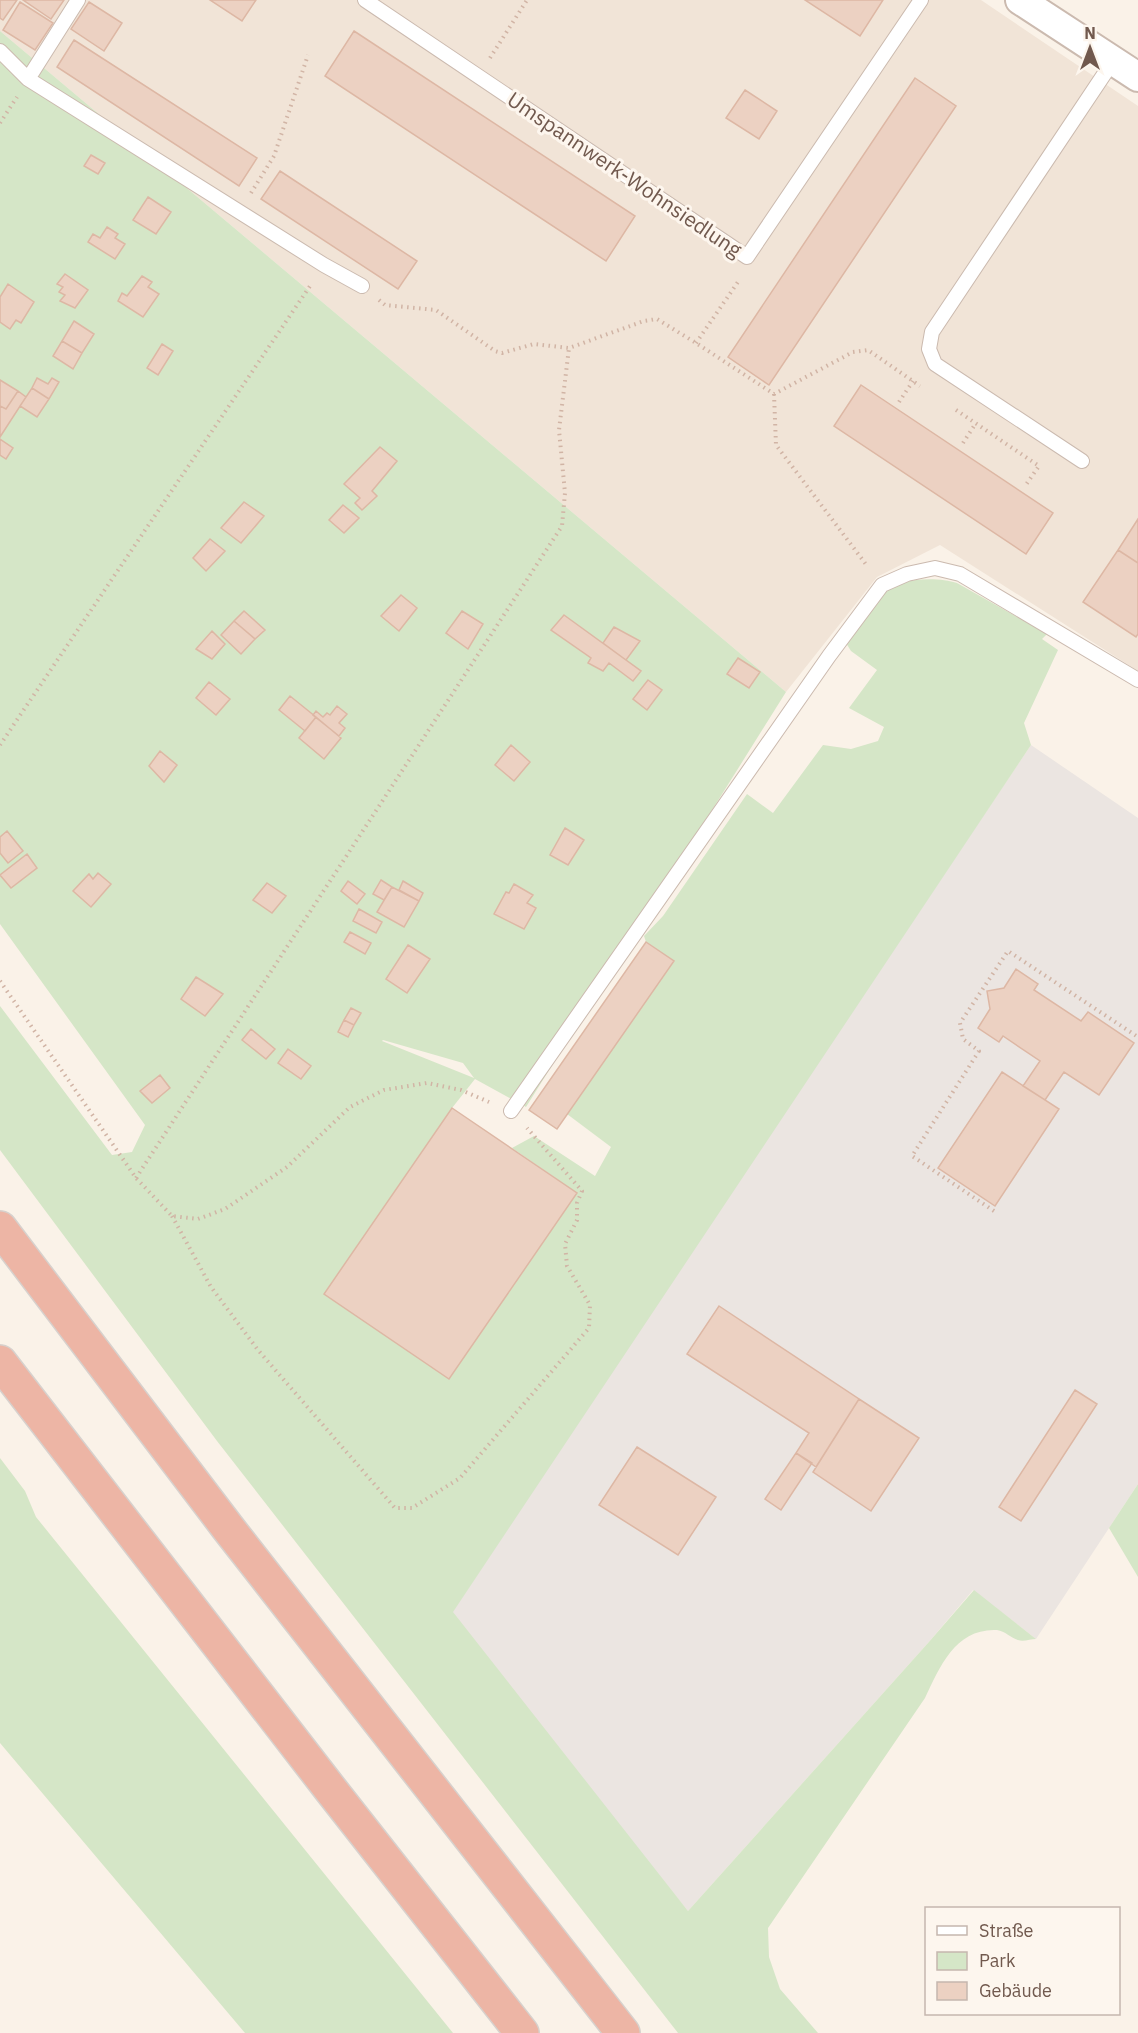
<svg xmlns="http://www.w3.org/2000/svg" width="1138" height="2033" viewBox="0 0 1138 2033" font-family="'IBM Plex Sans',sans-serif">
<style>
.residential{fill:#f1e4d7}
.industrial{fill:#ebe5e1}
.green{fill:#d5e6c7;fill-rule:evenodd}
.building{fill:#ecd1c2;stroke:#ddb7a4;stroke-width:1.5}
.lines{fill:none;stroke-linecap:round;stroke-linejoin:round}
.lane-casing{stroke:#cbbaaf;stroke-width:16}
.street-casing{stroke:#cbbaaf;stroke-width:32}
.highway-casing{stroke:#d7d1cd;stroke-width:36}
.path{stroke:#d1b4a5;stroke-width:4;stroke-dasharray:1.5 4.5;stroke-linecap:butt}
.lane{stroke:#fff;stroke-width:14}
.street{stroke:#fff;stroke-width:28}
.highway{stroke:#edb5a5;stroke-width:33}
.labels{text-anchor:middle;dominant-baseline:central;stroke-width:6;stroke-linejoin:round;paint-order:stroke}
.street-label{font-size:21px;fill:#71594e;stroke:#fdf6ee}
</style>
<rect width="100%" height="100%" fill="#faf2e8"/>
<path class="residential" d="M0,0H981L1138,106V671L940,545L877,577L786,692L0,31Z"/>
<path class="industrial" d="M1031,745L1138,818V1484L1036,1639L973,1590L928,1643L688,1911L516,1701L452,1612L821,1057Z"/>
<path class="green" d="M0,31L786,692L526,1107L475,1079L452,1108L325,1293L449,1379L577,1193L512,1148L534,1136L595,1176L611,1147L567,1114L674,961L646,942L644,936L663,916L747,794L773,813L823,745L851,749L878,741L884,727L849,708L877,670L851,651L846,643C858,627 869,607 884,593C899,577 938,577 957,583L1047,634L1042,639L1058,650L1024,723L1031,745L453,1612L688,1911L928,1643L974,1590L1036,1639C1031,1639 1023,1642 1018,1640C1011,1638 1005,1631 997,1630C956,1628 940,1666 925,1698L768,1928L769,1957L780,1989L818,2033H678L217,1441L0,1150V1006L112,1155L132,1152L145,1125L0,924ZM383,1040L463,1063L474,1078L382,1041Z
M0,1458L25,1491L36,1517L453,2033H245L0,1743Z
M1138,1484V1577L1109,1528Z"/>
<path class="building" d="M0,0H17L3,20L0,18Z
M23,0H64L51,19Z
M210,0H256L242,21Z
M805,0H883L860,36Z
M20,2L53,23L35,50L3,30Z
M89,2L122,23L104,51L71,29Z
M354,31L635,216L606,261L325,76Z
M74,40L257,158L239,186L57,67Z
M915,78L956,106L769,385L728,357Z
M745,90L777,111L759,139L726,118Z
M91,155L105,163L98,174L84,166Z
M280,171L417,261L398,289L261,199Z
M148,197L171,212L156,234L133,220Z
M107,227L118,234L115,238L125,244L115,259L88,242L93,234L100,238Z
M65,274L88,290L75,308L60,301L65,295L59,292L63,287L57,284Z
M142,276L152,282L148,287L159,294L143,317L118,301L122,293L127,296Z
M8,284L34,302L21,323L16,320L10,329L0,322V297Z
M74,321L94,334L82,353L62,341Z
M62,341L82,353L73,369L53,356Z
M162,344L173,351L158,375L147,368Z
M37,378L48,384L52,378L59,382L49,399L32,388Z
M0,380L18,391L6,409L0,406Z
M861,385L1053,513L1026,554L834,426Z
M32,388L49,399L37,417L20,406Z
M18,391L26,397L0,437V406L6,409Z
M0,439L13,448L6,459L0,455Z
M380,447L397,461L372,491L377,496L362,510L355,503L360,498L344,484Z
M244,502L264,516L241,543L221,528Z
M343,505L359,518L344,533L329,520Z
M1138,519V563L1118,550Z
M210,539L225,551L206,571L193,558Z
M1118,550L1138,563V634L1136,637L1083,602Z
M401,595L417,608L399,631L381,616Z
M244,611L265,630L255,639L234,621Z
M462,611L483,624L468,649L446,633Z
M564,615L641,671L633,681L609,663L603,671L588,663L591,658L551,630Z
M234,621L255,639L241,654L221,635Z
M614,627L640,641L626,660L603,643Z
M212,631L225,644L212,659L196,649Z
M738,658L760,672L749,688L727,674Z
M648,680L662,690L647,710L633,699Z
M209,682L230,699L216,715L196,698Z
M290,696L316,717L305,731L279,710Z
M337,706L347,714L339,723L345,728L339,736L313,715L316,711L323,717L327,713L330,715Z
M316,717L341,738L324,759L299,738Z
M511,745L530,762L514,781L495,765Z
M160,751L177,765L164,782L149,766Z
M565,828L584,840L568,865L550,855Z
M7,831L23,851L8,863L0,853V837Z
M27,854L37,868L11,888L0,875Z
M98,873L111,884L91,907L73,891L89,874L93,879Z
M381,880L392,887L384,900L373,894Z
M348,881L365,894L357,904L341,891Z
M403,881L423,893L419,901L399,890Z
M267,883L286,896L272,913L253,900Z
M514,884L533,895L527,903L536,908L524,929L494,914L506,892L509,893Z
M392,887L419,901L404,927L377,912Z
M359,909L382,922L376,933L353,921Z
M350,932L371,943L365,954L344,942Z
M646,942L674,961L557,1129L529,1110Z
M408,945L430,959L407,993L386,979Z
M1016,969L1038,984L1034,990L1081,1021L1088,1012L1134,1043L1099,1095L1064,1072L1045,1100L1023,1086L1040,1061L1003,1036L999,1042L978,1028L990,1009L987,991L1004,988Z
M196,977L223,994L205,1016L181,999Z
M351,1008L361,1013L354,1025L344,1020Z
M344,1020L354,1025L348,1037L338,1032Z
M251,1029L275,1049L266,1059L242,1040Z
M288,1049L311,1066L301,1079L278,1063Z
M1002,1072L1059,1109L995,1206L938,1168Z
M160,1075L170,1088L152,1103L140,1091Z
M452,1108L577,1193L449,1379L324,1294Z
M719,1306L859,1399L816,1467L796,1453L809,1433L687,1354Z
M1075,1390L1097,1404L1021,1521L999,1507Z
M859,1399L919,1438L871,1511L813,1472Z
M637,1447L716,1497L678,1555L599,1505Z
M796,1453L812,1463L781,1510L765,1499Z"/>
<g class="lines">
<defs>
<path id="lane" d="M365,0L747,257L921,0
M0,51L28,79L324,265L362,286
M28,79L78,0
M1082,461L935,364L929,349L932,332L1113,61
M511,1111L829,656L882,585L907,574L935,568L960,574L1138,680"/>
<path id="street" d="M1020,0L1138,77"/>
<path id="highway" d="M0,1228L228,1528L623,2033
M0,1362L331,1790L522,2033"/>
</defs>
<use href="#lane" class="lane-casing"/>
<use href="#street" class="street-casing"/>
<use href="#highway" class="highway-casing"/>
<path class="path" d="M490,58L527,0
M0,123L17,97
M251,193L274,156L308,55
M379,300L385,305L436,310L495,351L502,353L534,344L569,348L644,321L657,319L696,343L774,394L853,352L868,350L920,386
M696,343L740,279
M774,394L776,445L868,567
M899,402L913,381
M956,410L1039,466L1025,486
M963,443L976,423
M0,745L312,283
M0,981L136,1178L172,1216L198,1219L225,1209L287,1167L350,1107L384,1090L427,1083L461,1090L489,1102
M136,1178L562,526L565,493L559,430L569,348
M994,1211L912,1156L979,1051L963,1039L960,1023L1008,951L1138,1037
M172,1216L211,1287L258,1350L395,1508H412L460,1478L589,1328L590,1305L567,1266L565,1244L577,1220V1203L582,1191L527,1128"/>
<use href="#lane" class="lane"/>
<use href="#street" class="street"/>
<use href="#highway" class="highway"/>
</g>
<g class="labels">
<g class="street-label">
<text transform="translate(625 174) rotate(34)">Umspannwerk-Wohnsiedlung</text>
</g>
</g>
<rect x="925" y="1907" width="195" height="108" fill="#fdf6ee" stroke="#c5b7ae" stroke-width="1.5"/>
<rect x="937" y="1926" width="30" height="9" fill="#ffffff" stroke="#c5b7ae" stroke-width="1.5"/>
<text x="979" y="1937" font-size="18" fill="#71594e">Straße</text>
<rect x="937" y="1952" width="30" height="18" fill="#d5e6c7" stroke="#c5b7ae" stroke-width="1.5"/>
<text x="979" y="1967" font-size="18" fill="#71594e">Park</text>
<rect x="937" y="1982" width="30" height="18" fill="#ecd1c2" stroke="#c5b7ae" stroke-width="1.5"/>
<text x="979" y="1997" font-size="18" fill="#71594e">Gebäude</text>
<g transform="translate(1090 48)" stroke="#fdf6ee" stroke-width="4.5" paint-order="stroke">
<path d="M0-4.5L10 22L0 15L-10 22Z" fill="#71594e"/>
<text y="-9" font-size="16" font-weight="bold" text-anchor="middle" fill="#71594e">N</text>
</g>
</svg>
